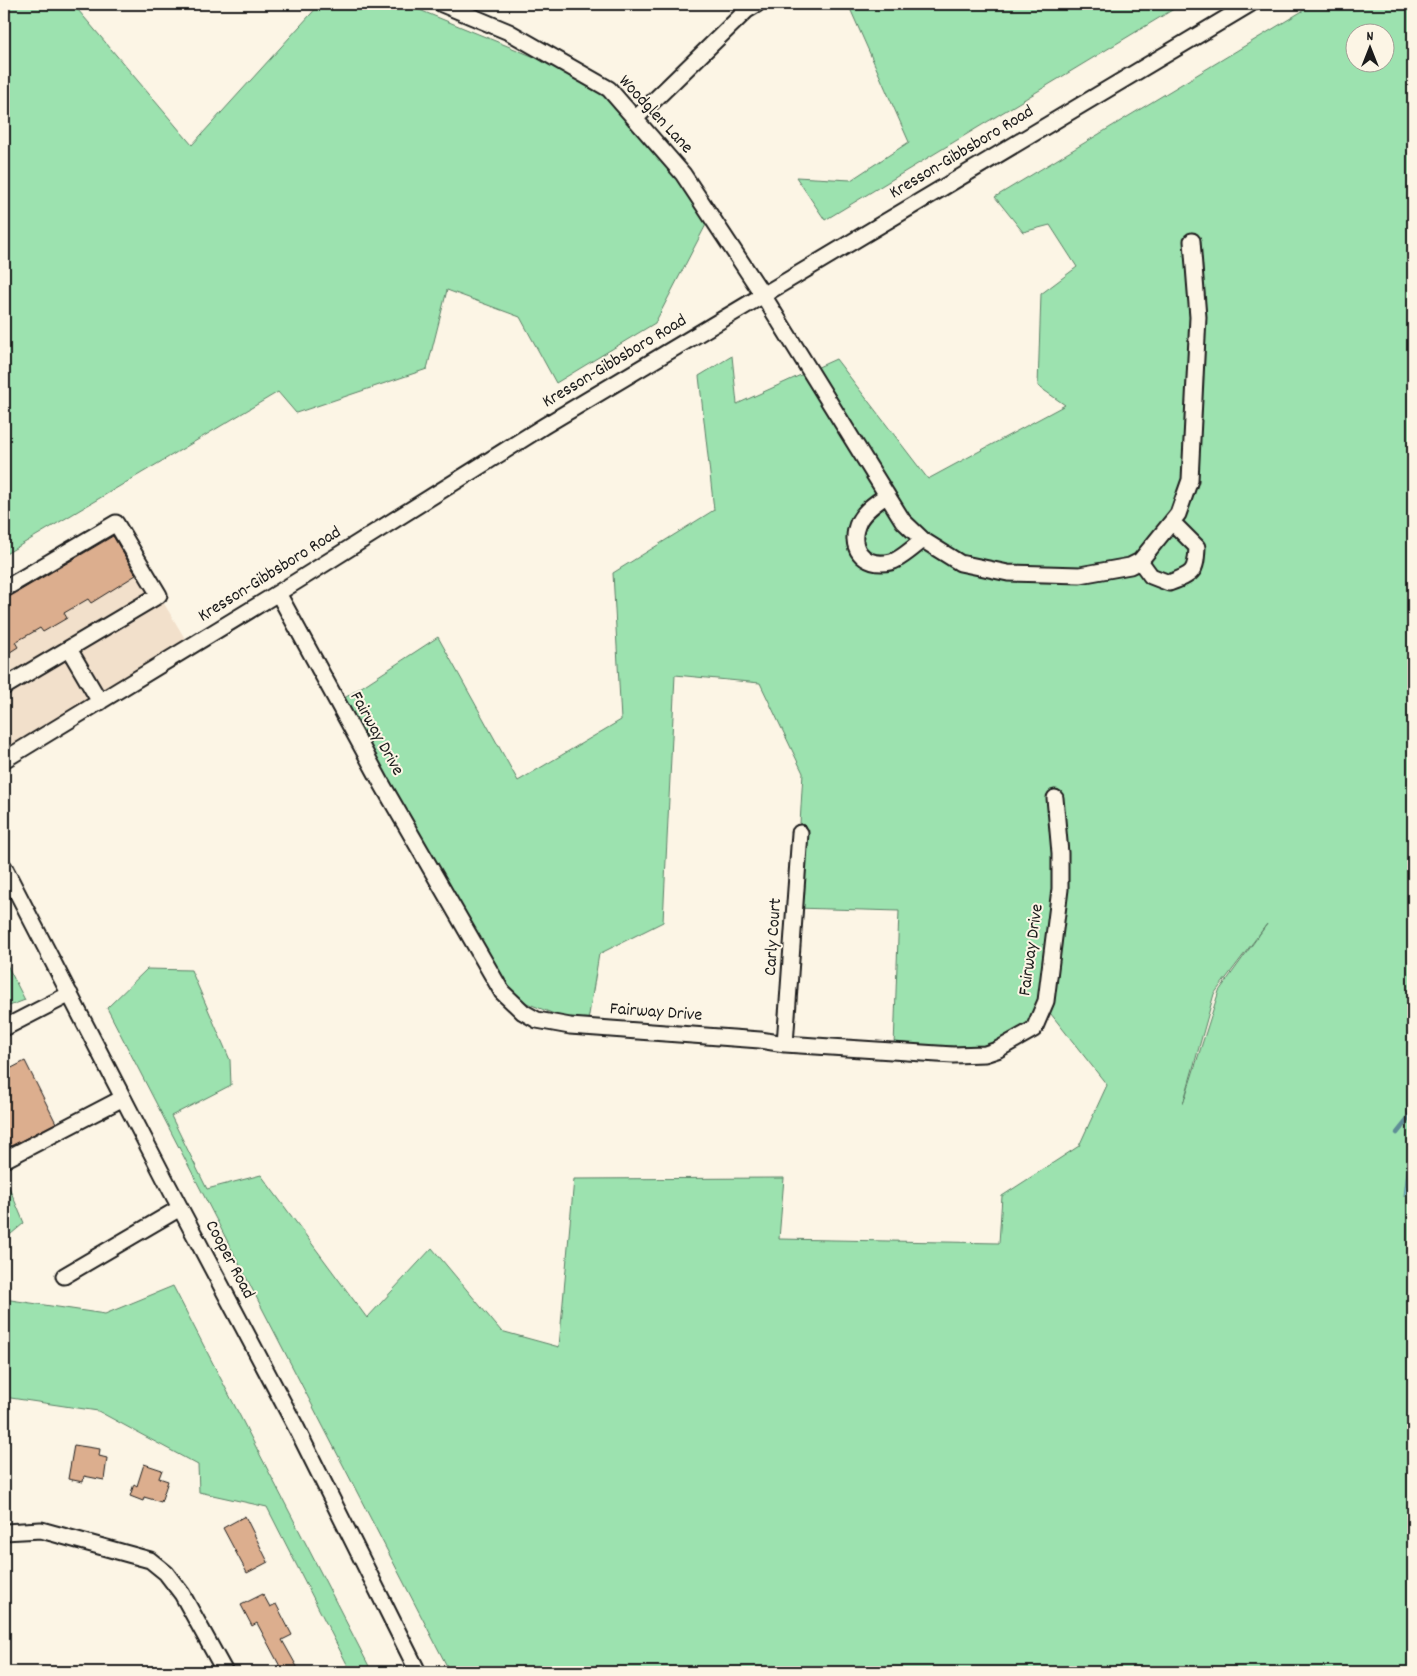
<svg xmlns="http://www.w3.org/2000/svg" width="1417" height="1676" viewBox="0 0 1417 1676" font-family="Dekko,sans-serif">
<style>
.built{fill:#f2e0cb}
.green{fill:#9ce2af;stroke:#5c7f66;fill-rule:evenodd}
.water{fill:#8ad8e8;stroke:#5e8d96}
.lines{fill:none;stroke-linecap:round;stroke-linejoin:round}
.stream{stroke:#5e8d96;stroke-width:4.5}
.building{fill:#dcae8e;stroke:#1c1c1c}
.minor-casing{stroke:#1c1c1c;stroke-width:19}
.minor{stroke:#fcf5e5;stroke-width:15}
.labels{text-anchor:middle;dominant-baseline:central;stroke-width:4;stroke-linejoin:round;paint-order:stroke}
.street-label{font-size:18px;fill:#1c1c1c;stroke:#fcf5e5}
</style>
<rect width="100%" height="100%" fill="#fcf5e5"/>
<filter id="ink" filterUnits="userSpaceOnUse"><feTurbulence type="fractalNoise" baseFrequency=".02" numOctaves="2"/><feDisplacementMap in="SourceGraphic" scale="10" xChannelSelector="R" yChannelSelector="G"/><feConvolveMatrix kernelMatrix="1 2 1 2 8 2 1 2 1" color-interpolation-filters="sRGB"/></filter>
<g filter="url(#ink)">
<path class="built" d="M116,523L190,647L4,760V589Z"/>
<path class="green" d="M4,4H73L192,145L320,4H405L588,79L711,215L655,323L556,383L520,317L447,290L427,369L296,413L278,392L4,555Z
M848,4H1182L825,220L796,177L851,180L909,142Z
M1314,4H1413V1672H450L107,1008L147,969L191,970L230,1060L231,1085L171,1116L207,1189L261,1175L367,1318L432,1248L501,1331L559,1347L574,1179L784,1178L779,1239L999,1243L1002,1196L1079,1146L1107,1085L1047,1009L999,1046H894L899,911L795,908L803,773L760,683L675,675L663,922L599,954L587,1027L499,992L337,703L438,637L518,781L621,720L613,573L714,510L699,376L732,356L737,404L836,359L928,479L1065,405L1038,386L1041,294L1077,267L1050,225L1023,232L995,197ZM1354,32H1384V62H1354ZM1267,924L1219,991L1183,1104L1214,994Z
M4,959L25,1000L4,1008Z
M6,1180L24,1223L4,1240V1181Z
M173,1286L372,1672H351L267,1507L199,1492L198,1465L98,1411L4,1397V1299L105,1314Z"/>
<path class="water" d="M1413,1126V1187L1404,1196L1412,1127Z"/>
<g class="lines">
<path class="stream" d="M1397,1133L1409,1118L1410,1099L1413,1096"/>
</g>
<path class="building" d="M113,536L136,575L91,603L88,599L64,613L67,618L43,632L40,628L28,635L15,642L18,647L4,656V600Z
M25,1061L56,1123L11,1146L4,1131V1072Z
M74,1445L100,1449L99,1456L107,1458L104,1480L84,1476L83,1482L68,1479Z
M144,1464L162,1470L159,1478L168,1481L161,1502L144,1497L143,1501L130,1496L134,1484L137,1486Z
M245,1516L268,1562L247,1573L223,1528Z
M263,1594L270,1607L276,1604L292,1635L282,1640L300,1672H283L257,1623L252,1626L241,1605Z"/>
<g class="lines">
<defs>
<path id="minor" d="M442,4L509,32L609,89L683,174L763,295L903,521L923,540L960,563L1008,573L1080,575L1130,566L1140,561L1178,514L1190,480L1198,317L1192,241
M635,119L747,10L757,4
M887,495C877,502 865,510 859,521C847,547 863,568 891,562C900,560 915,546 923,540
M1140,561L1151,576L1169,583C1193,574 1196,573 1197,547L1172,522
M4,589L116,523L159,595L4,687
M278,593L382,784L502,992L523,1012L537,1020L570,1026L760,1040L785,1044L953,1055L985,1054L997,1050L1034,1029L1046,1001L1060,889V853L1055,798
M69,649L100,702
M4,760L278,593L544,426L1250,4
M4,867L168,1185L297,1429L418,1672
M4,1028L70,994
M785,1044L800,833
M4,1160L123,1098
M64,1276L180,1208
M4,1532L41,1530L150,1560L166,1573L182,1594L225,1672"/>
</defs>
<use href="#minor" class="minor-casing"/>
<use href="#minor" class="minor"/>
</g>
</g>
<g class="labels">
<g class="street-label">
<text transform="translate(655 115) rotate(47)">Woodglen Lane</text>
<text transform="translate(962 153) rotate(-31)">Kresson-Gibbsboro Road</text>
<text transform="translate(615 362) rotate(-31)">Kresson-Gibbsboro Road</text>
<text transform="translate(270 575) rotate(-32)">Kresson-Gibbsboro Road</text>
<text transform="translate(376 734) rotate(61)">Fairway Drive</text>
<text transform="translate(774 937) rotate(-86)">Carly Court</text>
<text transform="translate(1032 950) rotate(-82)">Fairway Drive</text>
<text transform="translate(656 1013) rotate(4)">Fairway Drive</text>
<text transform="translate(229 1260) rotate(62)">Cooper Road</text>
</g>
</g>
<rect width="1417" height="1676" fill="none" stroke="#fcf5e5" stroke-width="20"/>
<rect x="10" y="10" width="1397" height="1656" fill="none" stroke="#1c1c1c" stroke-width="2" filter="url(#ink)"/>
<g transform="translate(1370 48)"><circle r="24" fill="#fcf5e5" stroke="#a29e95"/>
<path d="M0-4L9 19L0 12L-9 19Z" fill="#1c1c1c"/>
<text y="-8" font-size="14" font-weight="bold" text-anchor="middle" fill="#1c1c1c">N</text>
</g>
</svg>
